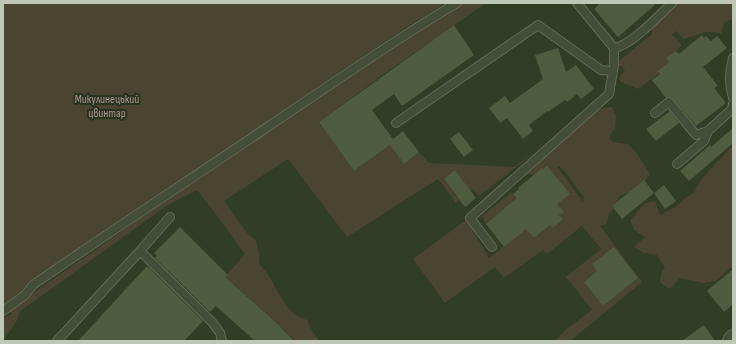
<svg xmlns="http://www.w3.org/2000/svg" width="736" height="344" viewBox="0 0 736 344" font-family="'Sofia Sans Condensed',sans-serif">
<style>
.green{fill:#4a4530;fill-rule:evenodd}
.building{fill:#505c40}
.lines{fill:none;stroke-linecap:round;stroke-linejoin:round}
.service-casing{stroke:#616b56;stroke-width:10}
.minor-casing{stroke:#616b56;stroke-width:18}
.service{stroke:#434d38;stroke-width:8}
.minor{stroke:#434d38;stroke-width:16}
.labels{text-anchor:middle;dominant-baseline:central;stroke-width:4;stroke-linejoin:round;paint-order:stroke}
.park-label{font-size:12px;fill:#b29591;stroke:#28321d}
</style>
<rect width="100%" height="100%" fill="#313d24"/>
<path class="green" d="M3,3H446L405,28L336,74L233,146L180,181V186L149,203H146L28,283L26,291L3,306Z
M464,3H486L381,76L319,122L354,171L390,145L404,164L419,152L429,163L514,167L542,147L479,196L473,189L471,191L455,170L444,179L459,200L456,203L438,179L347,237L288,159L224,201L248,234L256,241L259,254V264C274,278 278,299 293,313C296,316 302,318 307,320L311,329L319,341H295L279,324L225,277L245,254L212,209L197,190L168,205L19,312L18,319L3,341V318L11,314L9,310L191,183L400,43Z
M675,3H733V19L724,22L721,34C705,28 698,36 683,39L676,31L671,35L673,36L682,45L670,58L665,69L638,89L619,81L620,75L625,71L622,66H619L618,62L652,34V26Z
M612,107L616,116L615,129L612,132L609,138L613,142L628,144L636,152L650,174L640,188L619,196L616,206L609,214L607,224L600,226L642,282L570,341H555L565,330L592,310L566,277L601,249L582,226L547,254L543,250L504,278L495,267L445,303L413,259L463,222L470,218L469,224L489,258L526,229L534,238L550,225L553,228L563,219L559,215L563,212L557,204L569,194L550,170L537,175L523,174L583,121L602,108ZM559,166C570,175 575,187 584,197L583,202L557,167ZM619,254L638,278L603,306L584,282L597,271L592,264Z
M733,145V266L716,281L703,283L680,278L669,289L660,282L662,270L665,268L657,255L644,253L634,247L645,237L634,230L630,220L645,203L655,201L660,215L677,206L685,198L695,192C699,178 723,157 733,145Z
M512,192L517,198L486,224L482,216Z"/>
<path class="building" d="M600,3H657L618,37L594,9Z
M454,25L474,55L402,106L394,94L372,110L393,139L403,131L419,152L404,164L390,145L354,171L319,122Z
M702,35L704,38L706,36L711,41L717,36L727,48L703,67L718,86L714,88L726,103L696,126L673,99L671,97L666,98L652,80L660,74L658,71L669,62L666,58L676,51L679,54Z
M558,48L566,72L576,65L594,89L581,99L577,94L567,102L565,100L548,112L547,111L529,125L533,131L523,139L507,118L500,123L489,108L505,96L510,103L543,79L535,55Z
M670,111L679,123L656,141L646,129Z
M733,128V143L689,181L680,171L710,145L711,147Z
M459,132L473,150L464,157L450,139Z
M547,166L570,194L557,204L564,212L559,215L563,219L553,228L550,225L534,238L526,229L504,247L486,224L517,198L513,194L519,189L518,188L542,168L543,169Z
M455,170L476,198L465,207L444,179Z
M644,180L654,193L622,219L612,206Z
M664,185L676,201L665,209L654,193Z
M180,227L228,275L225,277L279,325L294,341H255L216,306L210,312L155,258L157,256L154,253Z
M614,247L638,278L603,306L584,282L597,271L592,264Z
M147,266L203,321L184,341H78Z
M733,269V304L724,312L707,291Z
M704,325L715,341H682Z"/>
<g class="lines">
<defs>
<path id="service" d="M577,3L614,48C632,45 658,16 672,3
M733,58C729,71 729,85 733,98
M655,113L669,102L696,135L708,131L732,109L733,104
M396,123L538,25L601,70L613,71
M677,164L704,141L708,131
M170,217L140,251L212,322L220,333L222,341
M492,247L470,218L609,94L614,65V48
M3,311L25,295L33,285C111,231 191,179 269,126C332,84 392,41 457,3
M57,341L140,251"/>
<path id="minor" d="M731,341L733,338"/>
</defs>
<use href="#service" class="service-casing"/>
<use href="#minor" class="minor-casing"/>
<use href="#service" class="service"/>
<use href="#minor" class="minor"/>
</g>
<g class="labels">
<g class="park-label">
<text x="107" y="99">Микулинецький<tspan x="107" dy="14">цвинтар</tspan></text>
</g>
</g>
<rect width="736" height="344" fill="none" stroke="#bec8b4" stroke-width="8"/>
</svg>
